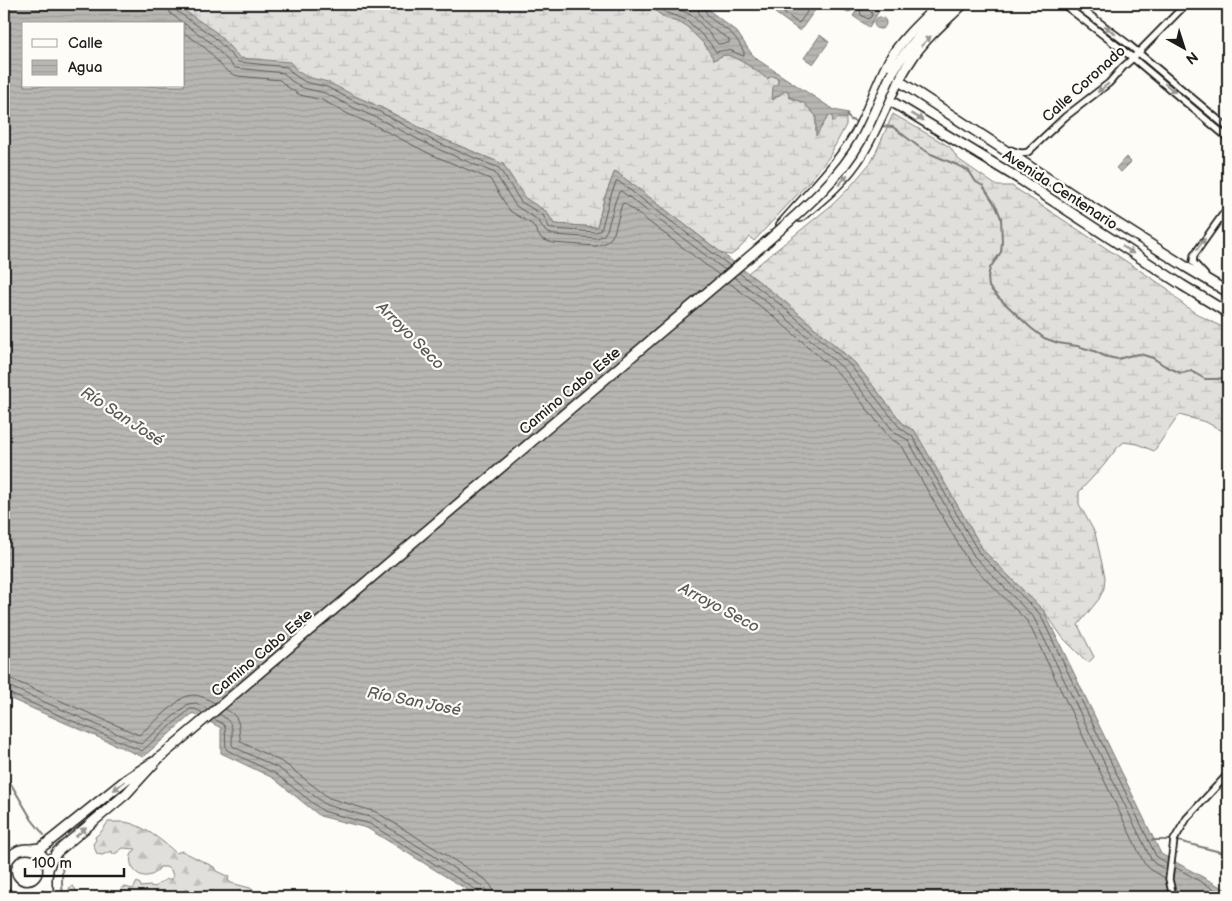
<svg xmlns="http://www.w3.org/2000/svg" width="1232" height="901" viewBox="0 0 1232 901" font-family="'Balsamiq Sans',sans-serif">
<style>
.forest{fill:url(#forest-firs);stroke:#7e7e7c}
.wetland{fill:url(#wetland-marsh);stroke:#7e7e7c}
.water{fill:url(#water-rules);stroke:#797876;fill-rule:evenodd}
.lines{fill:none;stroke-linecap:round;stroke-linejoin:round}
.shore{stroke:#5a5a58;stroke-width:1}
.stream{stroke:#797876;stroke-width:2}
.street-casing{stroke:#1c1c1c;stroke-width:9}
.secondary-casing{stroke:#1c1c1c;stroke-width:12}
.street{stroke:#fdfcf7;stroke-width:5.5}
.secondary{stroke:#fdfcf7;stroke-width:9}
.secondary-bridge-casing{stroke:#1c1c1c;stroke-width:12;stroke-linecap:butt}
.secondary-bridge{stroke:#fdfcf7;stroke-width:9}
.oneway{fill:#989794}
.labels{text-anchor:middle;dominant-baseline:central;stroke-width:4.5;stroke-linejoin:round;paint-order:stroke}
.street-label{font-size:15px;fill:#1c1c1c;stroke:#fdfcf7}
.water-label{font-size:16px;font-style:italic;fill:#5a5a58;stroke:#fdfcf7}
</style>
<defs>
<pattern id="forest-firs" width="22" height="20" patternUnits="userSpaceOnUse" patternTransform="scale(1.25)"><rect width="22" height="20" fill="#e0dfdb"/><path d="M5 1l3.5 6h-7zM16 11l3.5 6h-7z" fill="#c0bfbb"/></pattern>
<pattern id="wetland-marsh" width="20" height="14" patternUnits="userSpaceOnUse" patternTransform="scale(1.25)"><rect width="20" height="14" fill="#e0dfdb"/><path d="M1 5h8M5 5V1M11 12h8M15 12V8" fill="none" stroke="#c0bfbb"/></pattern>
<pattern id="water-rules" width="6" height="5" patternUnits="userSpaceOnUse" patternTransform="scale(1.25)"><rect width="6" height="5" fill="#b7b6b2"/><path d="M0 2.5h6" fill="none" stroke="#9d9c98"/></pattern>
</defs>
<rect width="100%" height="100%" fill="#fdfcf7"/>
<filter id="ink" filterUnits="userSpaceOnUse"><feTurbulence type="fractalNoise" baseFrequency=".02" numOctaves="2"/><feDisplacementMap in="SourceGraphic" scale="10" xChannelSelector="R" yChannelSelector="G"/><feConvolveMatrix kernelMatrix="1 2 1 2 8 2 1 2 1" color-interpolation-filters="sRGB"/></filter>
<g filter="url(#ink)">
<path class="forest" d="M108,822C114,822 119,822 125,822C143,825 163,841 176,853L182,851L214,867L216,871L229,877L228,880L231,883L250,888L264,897H218L212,893L209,894L205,891L198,895L186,889L178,897H129L130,895L128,894L126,895L123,893L121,888L125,887L133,889L137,882L140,884L141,887L150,886L155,887C160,883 164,879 171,879L173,876L171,870L166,867H160C158,870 155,874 151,875C139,880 128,867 131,856C132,853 134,851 136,849L123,848L115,854H112V851L102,855L97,854L93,844L96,840L95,837L101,832Z
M73,886L81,897H66V894L69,892V888Z"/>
<path class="wetland" d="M4,4L24,24V86H184V24L113,4H647L665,18L684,24L705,45L714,59C718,58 722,55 726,55C734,55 761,73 767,79L772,76L778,78V83L773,100L786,90L788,91L789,97L804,103L816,116V134L829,115L839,118H846V125L829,157L807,184L754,241L750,237L738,250L731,255L723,254L615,171L604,199L597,227L554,224L547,212L525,199L503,164L438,137L382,108L357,97L4,143L27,98L4,80Z
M893,114L950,147L958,159L997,186H1012L1168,289C1186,311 1203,317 1228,330V434L1206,422L1179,415L1154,451L1137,444L1124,442L1117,448L1104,465L1079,492V504L1095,533L1105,577L1104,588L1099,599L1078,625L1094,657L1088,663L1063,638L1044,611L983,550L915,432L904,425L854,362L784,301L748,273L833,204L849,188L872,161Z"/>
<path class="water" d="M4,4H175L217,33L240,58L290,62L297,71L307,77L328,82L357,97L382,108L438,137L503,164L525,198L547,212L554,224L597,227L604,199L615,171L784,301L854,362L904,425L915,431L983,550L1044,611L1161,854L1228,891V897H479L367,828L320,816L273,778L221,753V728L193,713L143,757L4,696ZM24,24H184V86H24Z
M647,4H710L709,7L710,11L737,32L751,53L758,60L834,110L848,113L846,118H839L833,122L832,116L829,115L816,136V116L804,103L789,97L788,91L786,90L772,100L773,87L778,83V78L772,76L767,79C761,73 734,55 726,55C722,55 718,58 714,60L705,45L684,24L665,18Z
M782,4H807L815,10L800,31L775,13Z
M839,4H858L855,10L848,12L842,9Z
M861,4H868L879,11L869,27L853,16Z
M874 23a6 6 0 1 1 12 0a6 6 0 1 1-12 0Z
M820,35L829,42L813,64L804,58Z
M1126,157L1131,162L1121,172L1116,168Z"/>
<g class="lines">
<path class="shore" d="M167,4L168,9L171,14L210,42L235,68L284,73L290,80L303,88L325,93L352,107L377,118L433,147L495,173L516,206L538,220L546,232L554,235L596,238L603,236L607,230L615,202L619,192L621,191L725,270
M173,4L175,10L214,37L238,62L287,67L293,74L305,82L327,87L354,101L380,112L436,142L499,168L521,202L543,215L549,227L552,229L595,232L599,231L602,227L609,200L616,182L618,181L730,266
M655,4L667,13L687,20L709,42L716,52C721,51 726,49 732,51C737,53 739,55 744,56V52C741,47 738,40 733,35C725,26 701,18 705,4
M665,4C673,10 683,10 691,15C700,22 711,35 718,44L729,43V39C717,31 696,21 698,4
M786,4L784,13L798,23L800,22L807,12L804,4
M845,4L848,7C858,5 859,4 861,15L868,19L871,17L872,13L867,8L866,4
M184,33C190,37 198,42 204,47C215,56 223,73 238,76L280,80L286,86L300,95L322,100L348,114L374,125L430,154L490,179L510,211L515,214L533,225L538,234L542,239L547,241L553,243L596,246L605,243L611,238L614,233L622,204L624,203L719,275
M739,273L781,305L850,365L900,428L912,436L979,553L1040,614L1156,856L1167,863
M734,277L777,310L845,370L895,433L908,440L974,556L1034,618L1151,859L1154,863L1166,870
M728,282L772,315L840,375L890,438L902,446L968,561L1028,622L1144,863L1150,869L1165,878
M4,678L13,680L139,735L181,699C194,691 203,697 215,703
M4,686L10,687L141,744L188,704L196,703L208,709
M4,692L8,693L142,751L190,709H195L203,713
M225,709C243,718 237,726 241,742L284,763L329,798L376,812L486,880L492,887L494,897
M219,714C235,723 232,729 232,745L234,747L280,769L326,805L373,818L482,886L486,890L487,897
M214,719L223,724L225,727L226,749L227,750L276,774L323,811L370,824L478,891L480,894L481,897
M1175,867L1224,895H1228"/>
<path class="stream" d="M825,4L828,6
M847,116L851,120L857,122
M879,126L893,127L919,147L931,154L957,165L969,171L976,182L983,186L996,206L1001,218L1002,242L1001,252L990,268L988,277L989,287L998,297L1031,328L1044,338L1058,343L1077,346L1094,351L1107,357L1118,359L1132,355L1140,354L1153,358L1165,366L1181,373L1191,371L1205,379H1217L1228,377
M4,777L11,784L32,820L44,835
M1152,840H1174L1228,854
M61,856C65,870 59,884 64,897"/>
<defs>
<path id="street" d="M1063,4L1133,58L1228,138
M1075,4L1128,44L1228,128
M1011,150C1017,153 1022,154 1028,152L1065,117L1109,83L1123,67L1133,58L1186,4
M1205,275L1193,262L1194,255L1228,207
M20,897L23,891
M1175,897L1172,892L1169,879L1174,840L1187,818L1228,774"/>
<path id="secondary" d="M884,71L1090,206L1186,267L1228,292
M893,71C908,45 930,25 952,4
M874,93L889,100L1021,180L1182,285L1228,313
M800,217C824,198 847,179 863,152C881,122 891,89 911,60C924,39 945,22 963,4
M781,225C806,196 834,169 854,137C868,113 876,85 889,61C901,39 922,21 939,4
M6 870a21 21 0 1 1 42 0a21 21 0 1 1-42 0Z
M31,849L40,848L46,844L127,779L153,762
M49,867L51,861L57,852L126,794L159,758L769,240
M47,879V887L53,897"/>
</defs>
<use href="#street" class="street-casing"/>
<use href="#secondary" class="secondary-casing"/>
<use href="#street" class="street"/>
<use href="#secondary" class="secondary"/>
<defs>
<path id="secondary-bridge" d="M764,244C799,213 838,181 861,140C873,118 882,94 893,71"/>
</defs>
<use href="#secondary-bridge" class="secondary-bridge-casing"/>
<use href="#secondary-bridge" class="secondary-bridge"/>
</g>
<defs><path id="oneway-solid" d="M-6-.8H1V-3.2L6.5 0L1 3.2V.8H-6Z" transform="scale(1.25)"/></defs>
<g class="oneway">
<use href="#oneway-solid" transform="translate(1110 30) rotate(-142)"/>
<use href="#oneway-solid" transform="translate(926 41) rotate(-46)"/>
<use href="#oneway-solid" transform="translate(1103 88) rotate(142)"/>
<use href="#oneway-solid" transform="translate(1170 88) rotate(40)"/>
<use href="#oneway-solid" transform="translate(917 117) rotate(31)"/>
<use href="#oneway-solid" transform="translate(843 180) rotate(-49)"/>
<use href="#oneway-solid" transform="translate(1201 244) rotate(-54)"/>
<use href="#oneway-solid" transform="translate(1128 250) rotate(33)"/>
<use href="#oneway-solid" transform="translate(119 786) rotate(141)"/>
<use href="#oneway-solid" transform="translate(81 832) rotate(-40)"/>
</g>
</g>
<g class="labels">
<g class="street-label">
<text transform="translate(1084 84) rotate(-42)">Calle Coronado</text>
<text transform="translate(1060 190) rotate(33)">Avenida Centenario</text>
<text transform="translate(570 391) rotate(-40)">Camino Cabo Este</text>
<text transform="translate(262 653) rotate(-40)">Camino Cabo Este</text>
</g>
<g class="water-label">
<text transform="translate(410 336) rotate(45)">Arroyo Seco</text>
<text transform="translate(122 417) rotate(33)">Río San José</text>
<text transform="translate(719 608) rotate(28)">Arroyo Seco</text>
<text transform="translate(414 702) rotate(11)">Río San José</text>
</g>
</g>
<rect width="1232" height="901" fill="none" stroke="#fdfcf7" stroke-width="20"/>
<rect x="10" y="10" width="1212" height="881" fill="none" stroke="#1c1c1c" stroke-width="2" filter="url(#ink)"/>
<rect x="22" y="22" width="162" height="65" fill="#fdfcf7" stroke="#a3a29f"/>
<rect x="32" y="39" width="25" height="8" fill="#fdfcf7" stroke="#a3a29f"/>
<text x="68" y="48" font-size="15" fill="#1c1c1c">Calle</text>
<rect x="32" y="60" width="25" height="15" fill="url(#water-rules)" stroke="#a3a29f"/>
<text x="68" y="72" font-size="15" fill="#1c1c1c">Agua</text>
<g transform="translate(1184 48) rotate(141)" stroke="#fdfcf7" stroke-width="4" paint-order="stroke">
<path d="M0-4L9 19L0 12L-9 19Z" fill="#1c1c1c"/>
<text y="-8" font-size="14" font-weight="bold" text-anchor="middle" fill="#1c1c1c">N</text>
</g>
<path d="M25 868v8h99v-8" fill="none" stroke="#1c1c1c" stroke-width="2.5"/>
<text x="32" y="868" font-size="15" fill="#1c1c1c" stroke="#fdfcf7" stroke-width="4" paint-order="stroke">100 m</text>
</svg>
